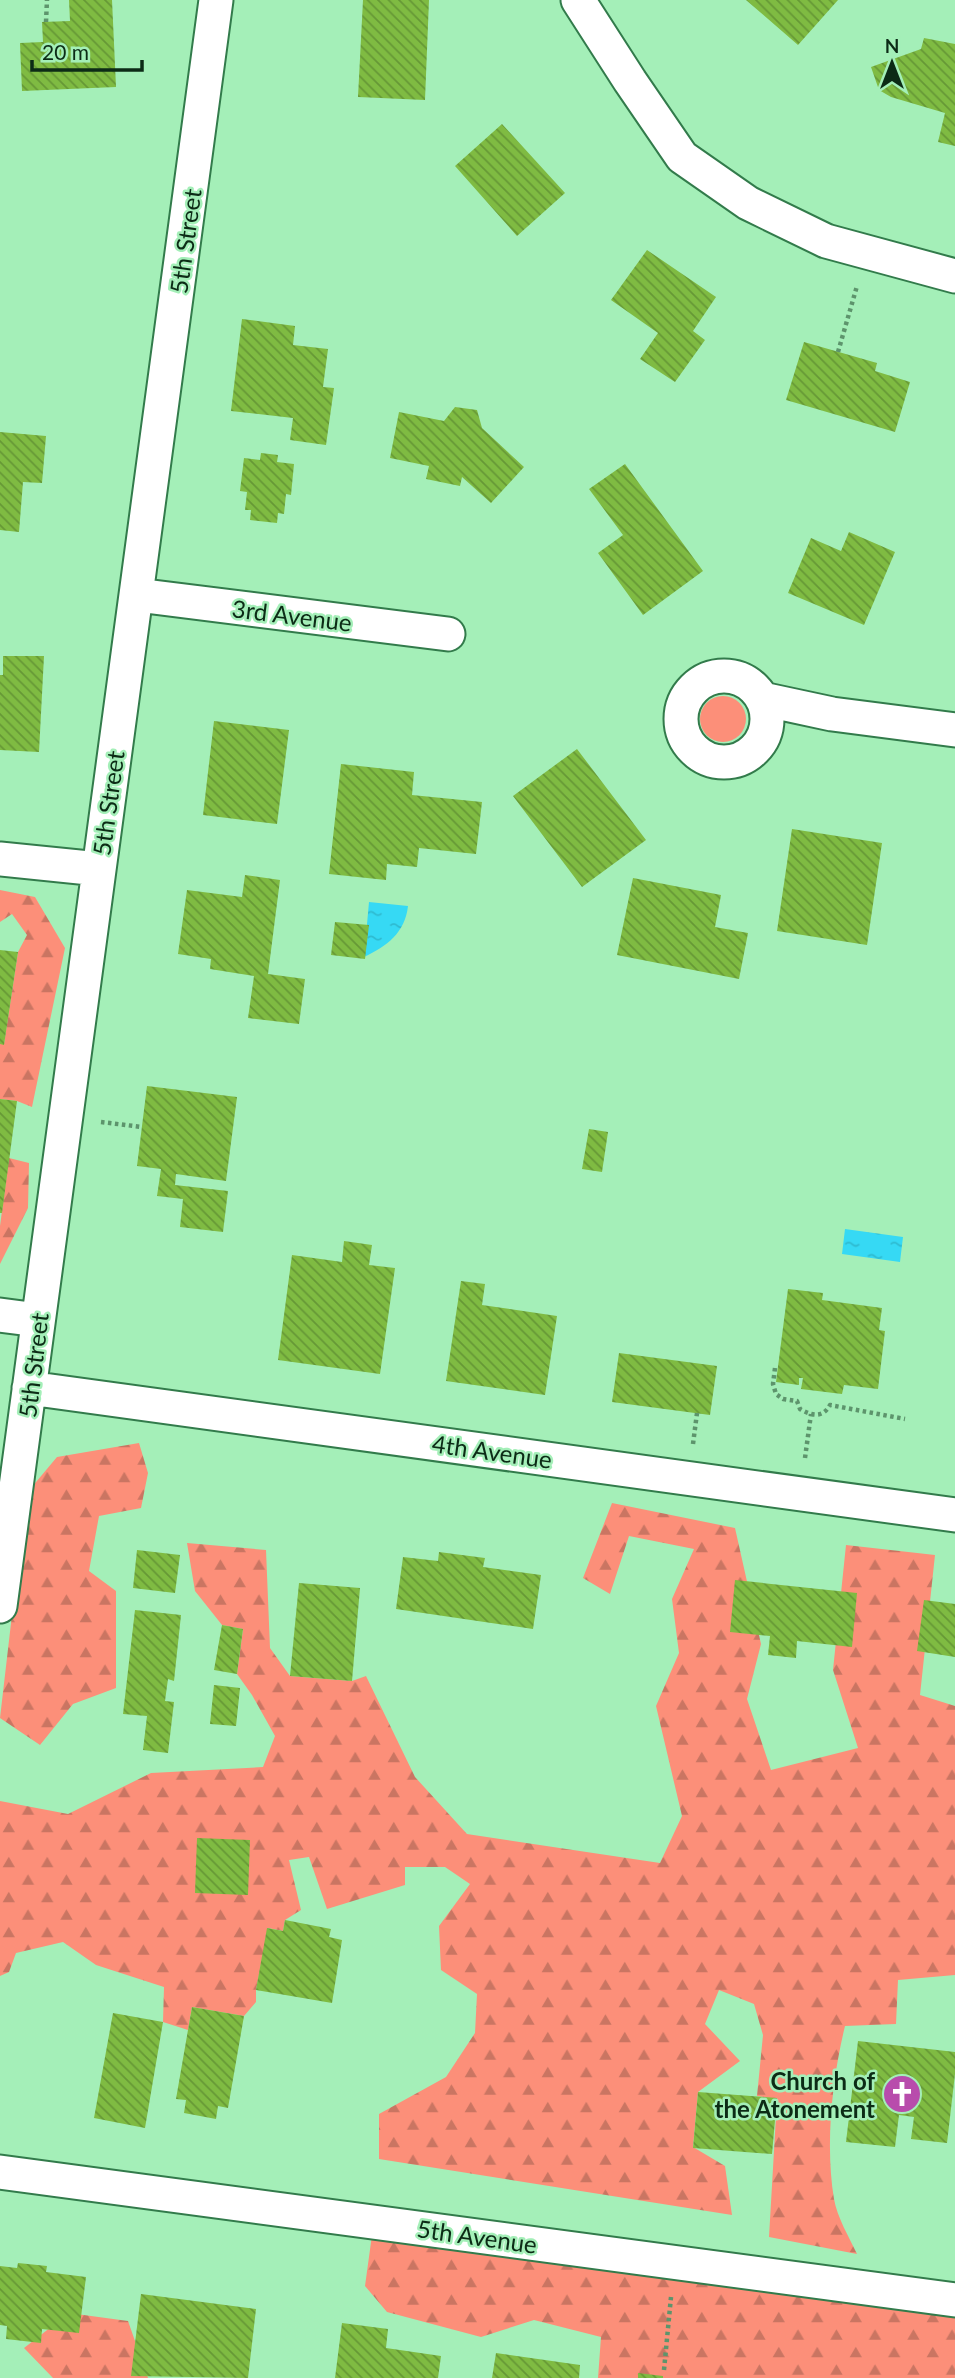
<svg xmlns="http://www.w3.org/2000/svg" width="955" height="2378" viewBox="0 0 955 2378" font-family="Lato,sans-serif">
<style>
.green{fill:#fc8f79}
.forest{fill:url(#forest-firs)}
.water{fill:url(#water-ripples)}
.building{fill:url(#building-back-hatch)}
.lines{fill:none;stroke-linecap:round;stroke-linejoin:round}
.minor-casing{stroke:#327b4b;stroke-width:37}
.path{stroke:#5d946c;stroke-width:4.5;stroke-dasharray:3.5 3.5;stroke-linecap:butt}
.minor{stroke:#fff;stroke-width:33}
.labels{text-anchor:middle;dominant-baseline:central;stroke-width:5;stroke-linejoin:round;paint-order:stroke}
.street-label{font-size:24px;fill:#0c2b16;stroke:#a4efb8}
.poi-label{font-size:24px;font-weight:bold;fill:#0c2b16;stroke:#a4efb8;text-anchor:end}
</style>
<defs>
<pattern id="forest-firs" width="22" height="20" patternUnits="userSpaceOnUse" patternTransform="scale(1.75)"><rect width="22" height="20" fill="#fc8f79"/><path d="M5 1l3.5 6h-7zM16 11l3.5 6h-7z" fill="#ca7562"/></pattern>
<pattern id="water-ripples" width="26" height="14" patternUnits="userSpaceOnUse" patternTransform="scale(1.75)"><rect width="26" height="14" fill="#36d9f4"/><path d="M2 4q2-2 4 0t4 0M15 11q2-2 4 0t4 0" fill="none" stroke="#2ebad0"/></pattern>
<pattern id="building-back-hatch" width="6" height="6" patternUnits="userSpaceOnUse" patternTransform="scale(1.75)"><rect width="6" height="6" fill="#7fbb42"/><path d="M-1 5l2 2M0 0l6 6M5-1l2 2" fill="none" stroke="#669836"/></pattern>
</defs>
<rect width="100%" height="100%" fill="#a4efb8"/>
<path class="green" d="M700 719a23 23 0 1 1 46 0a23 23 0 1 1-46 0Z"/>
<path class="forest" d="M0,890L35,897L65,948L32,1107L17,1101L0,1099V1044H4L18,952L27,935L12,914L0,922Z
M9,1158L29,1163L28,1208L0,1264V1226Z
M139,1443L148,1473L141,1508L99,1516L89,1571L116,1591V1688L73,1704L40,1745L0,1718L26,1494L57,1457Z
M612,1503L735,1528L761,1644L747,1699L771,1770L858,1748L833,1670L846,1545L935,1555L920,1695L955,1706V1975L898,1980L896,2024L845,2026C832,2079 825,2145 834,2199C837,2217 849,2237 857,2254L769,2237L777,2099L757,2096L763,2035L754,2004L719,1990L705,2024L740,2061L698,2092L693,2147L725,2166L732,2215L379,2159V2114L446,2077L475,2033L477,1994L441,1970L439,1926L470,1884L445,1867H405V1885L327,1909L309,1857L289,1860L301,1910L285,1920L283,1931L268,1928L256,1990V2002L244,2016L192,2007L188,2030L163,2022L164,1987L96,1965L63,1942L16,1953L9,1972L0,1976V1801L68,1814L151,1773L263,1767L275,1736L252,1695L237,1674L243,1629L222,1625L195,1591L187,1543L266,1550L270,1648L290,1676L352,1681L366,1676L415,1777L467,1834L660,1863L682,1816L656,1706L679,1653L672,1599L694,1549L629,1536L610,1594L583,1578Z
M372,2235L955,2315V2378H598L601,2337L534,2320L481,2337L387,2312L365,2286Z
M69,2313L128,2321L148,2378H53L24,2348Z"/>
<path class="water" d="M369,902L408,906C405,933 387,946 364,957Z
M845,1229L903,1237L900,1262L842,1254Z"/>
<path class="building" d="M69,0H112L116,87L22,91L20,43L43,42L42,22L70,21Z
M363,0H429L425,100L358,97Z
M746,0H838L798,45Z
M924,38L955,44V146L938,142L945,113L891,97L879,90L871,67L921,49Z
M502,124L565,193L517,236L455,166Z
M647,250L716,297L693,331L705,340L675,382L640,359L658,333L611,300Z
M242,319L295,326L293,345L328,349L323,387L334,388L326,445L290,440L293,418L231,411Z
M804,342L877,363L875,371L910,382L895,432L786,400Z
M455,407L477,410L482,428L524,467L491,503L462,477L460,486L426,479L429,466L390,458L399,412L444,421Z
M0,432L46,436L42,483L23,482L19,532L0,530Z
M261,453L278,455L277,462L294,464L291,495L286,494L284,514L278,513L277,523L250,520L251,510H245L247,492L240,491L244,458L260,460Z
M625,464L703,571L643,615L598,553L623,535L589,489Z
M849,532L895,552L864,625L788,593L811,538L841,551Z
M3,656H44L39,752L0,750V675H3Z
M214,721L289,730L277,824L203,815Z
M577,749L646,840L582,887L513,796Z
M341,764L414,772L412,795L482,802L476,854L419,848L417,867L387,864L386,880L329,874Z
M792,829L882,843L867,945L777,931Z
M245,875L280,880L268,974L305,979L299,1024L248,1018L254,976L210,969L211,959L178,954L187,890L242,897Z
M633,878L721,895L715,927L748,933L739,979L617,955Z
M335,922L369,925L365,959L331,955Z
M0,950L18,952L4,1045L0,1044Z
M147,1086L237,1097L226,1181L176,1174L175,1185L228,1191L223,1232L180,1227L183,1199L157,1196L161,1169L137,1166Z
M0,1099L17,1101L2,1213H0Z
M589,1129L608,1132L602,1172L582,1169Z
M344,1241L372,1245L369,1265L395,1268L380,1374L278,1360L292,1255L342,1262Z
M461,1281L485,1284L482,1305L557,1316L545,1395L446,1381Z
M788,1289L823,1293L822,1300L882,1308L879,1330L885,1331L878,1389L844,1385L842,1394L801,1389L803,1378H799V1385L776,1382Z
M619,1353L717,1366L710,1415L612,1402Z
M137,1550L180,1555L175,1593L133,1588Z
M439,1552L485,1558L483,1567L541,1575L533,1629L396,1609L403,1557L438,1561Z
M735,1580L857,1593L852,1647L797,1641L796,1658L768,1655L770,1636L730,1632Z
M299,1583L360,1588L352,1681L290,1676Z
M924,1600L955,1604V1657L917,1651Z
M135,1610L181,1615L174,1681L168,1679L165,1701L174,1702L168,1753L143,1750L147,1716L123,1714Z
M222,1625L243,1629L237,1674L214,1670Z
M214,1685L240,1688L236,1726L210,1724Z
M197,1838L250,1840L248,1895L195,1893Z
M285,1920L331,1929L329,1937L342,1940L332,2003L256,1990L267,1928L283,1931Z
M192,2007L244,2016L228,2108L218,2106L216,2119L184,2113L186,2100L176,2099Z
M113,2013L163,2022L145,2128L94,2118Z
M858,2041L955,2052V2074L947,2143L911,2139L914,2117L899,2115L895,2147L846,2142Z
M698,2092L777,2098L772,2154L693,2148Z
M18,2263L47,2266L46,2272L86,2277L79,2333L42,2329L41,2343L6,2339L7,2326L0,2325V2266L17,2268Z
M141,2294L256,2309L248,2378L131,2376Z
M342,2323L388,2329L386,2348L441,2356L438,2378H335Z
M496,2353L580,2365L579,2378H492Z
M638,2373L663,2376V2378H638Z"/>
<g class="lines">
<defs>
<path id="minor" d="M578,0L630,81L682,157L748,203L826,241L955,276
M137,595L448,634
M681 719a43 43 0 1 1 86 0a43 43 0 1 1-86 0Z
M762,699L832,714L955,730
M0,859L99,869
M0,1315L38,1320
M29,1388L955,1515
M0,1606L216,0
M0,2172L955,2300"/>
</defs>
<use href="#minor" class="minor-casing"/>
<path class="path" d="M46,22L47,0
M838,352L857,286
M101,1122L142,1127
M775,1368L773,1384L776,1394L783,1399L797,1401L800,1409C812,1416 823,1418 830,1405L905,1419
M693,1444L697,1413
M805,1458L811,1414
M664,2370L671,2297"/>
<use href="#minor" class="minor"/>
</g>
<defs>
<symbol id="church-disc" viewBox="-11 -11 22 22"><circle r="9.5" fill="#b84cac" stroke="#a4efb8"/><path d="M-1.2-6h2.4v3.5h3.3v2.4h-3.3V6h-2.4V-.1h-3.3v-2.4h3.3Z" fill="#fff"/></symbol>
</defs>
<g fill-rule="evenodd">
<use href="#church-disc" x="880" y="2072" width="44" height="44"/>
</g>
<g class="labels">
<g class="street-label">
<text transform="translate(185 241) rotate(-82)">5th Street</text>
<text transform="translate(292 615) rotate(7)">3rd Avenue</text>
<text transform="translate(108 803) rotate(-82)">5th Street</text>
<text transform="translate(33 1365) rotate(-83)">5th Street</text>
<text transform="translate(492 1451) rotate(8)">4th Avenue</text>
<text transform="translate(477 2236) rotate(8)">5th Avenue</text>
</g>
<g class="poi-label">
<text x="875" y="2080">Church of<tspan x="875" dy="28">the Atonement</tspan></text>
</g>
</g>
<g transform="translate(892 63)" stroke="#a4efb8" stroke-width="5" paint-order="stroke">
<path d="M0-5L12 26L0 18L-12 26Z" fill="#0c2b16"/>
<text y="-10" font-size="19" font-weight="bold" text-anchor="middle" fill="#0c2b16">N</text>
</g>
<path d="M32 60v10h110v-10" fill="none" stroke="#0c2b16" stroke-width="3.5"/>
<text x="42" y="60" font-size="21" fill="#0c2b16" stroke="#a4efb8" stroke-width="5" paint-order="stroke">20 m</text>
</svg>
